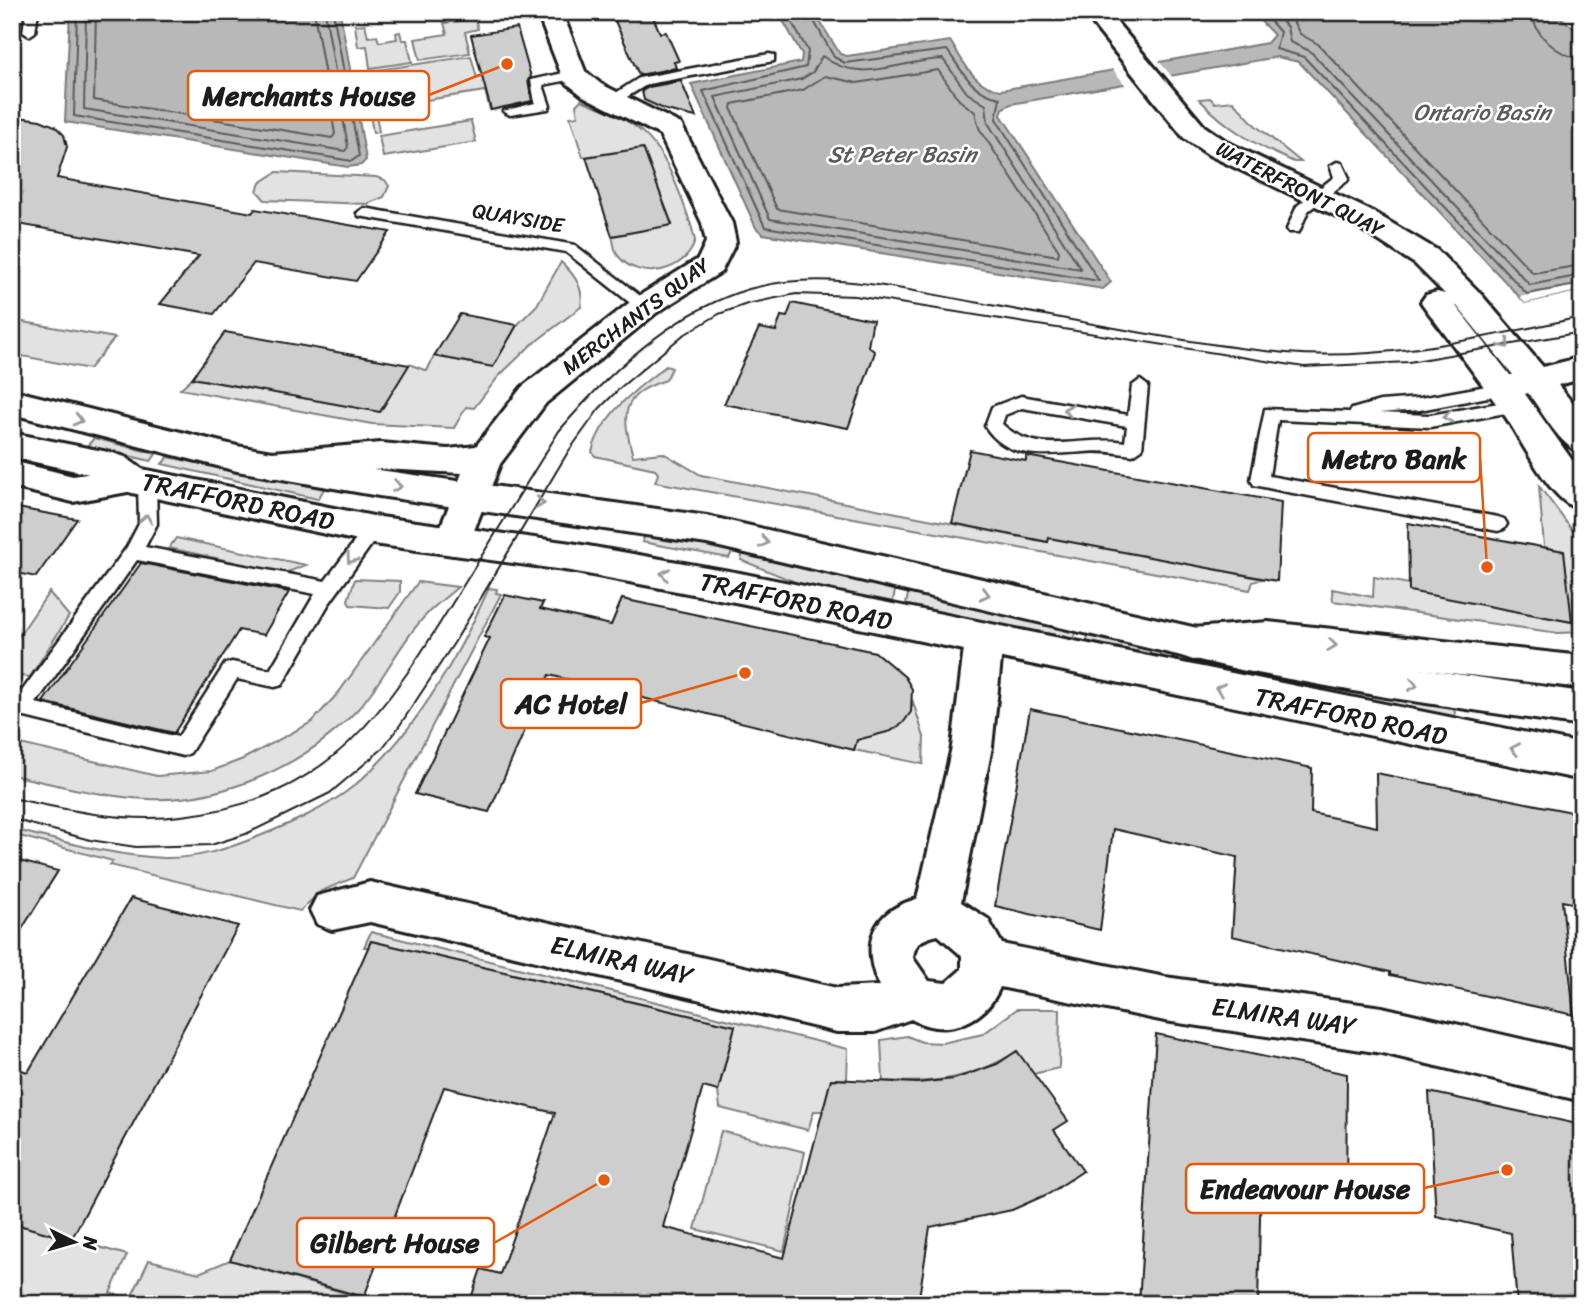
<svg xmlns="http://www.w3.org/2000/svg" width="1594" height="1316" viewBox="0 0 1594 1316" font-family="Sriracha,sans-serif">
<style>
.green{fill:#e2e2e2;stroke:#7f7f7f;stroke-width:2}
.water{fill:#b8b8b8;stroke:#7a7a7a;stroke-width:2}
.pier{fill:#fff}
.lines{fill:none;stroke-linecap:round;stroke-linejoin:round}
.shore{stroke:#5a5a5a;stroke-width:2}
.building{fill:#cecece;stroke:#1c1c1c;stroke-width:2}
.service-casing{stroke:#1c1c1c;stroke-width:5}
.minor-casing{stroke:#1c1c1c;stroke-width:6}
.primary-casing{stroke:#1c1c1c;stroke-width:6}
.trunk-casing{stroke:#1c1c1c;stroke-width:6}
.service{fill:#fff;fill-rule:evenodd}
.minor{fill:#fff;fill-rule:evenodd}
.primary{fill:#fff;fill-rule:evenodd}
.trunk{fill:#fff;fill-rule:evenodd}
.tram{stroke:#1c1c1c;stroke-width:2}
.oneway{stroke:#999}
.labels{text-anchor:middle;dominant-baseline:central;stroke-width:5;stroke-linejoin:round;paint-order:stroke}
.far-street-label{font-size:21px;fill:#1c1c1c;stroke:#fff}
.far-water-label{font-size:23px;font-style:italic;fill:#5a5a5a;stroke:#fff}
.street-label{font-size:26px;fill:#1c1c1c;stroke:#fff}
.leader{fill:none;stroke:#e8590c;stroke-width:2.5}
.callout-dot{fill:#e8590c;stroke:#fff;stroke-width:2.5}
.callout{fill:#fff;stroke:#e8590c;stroke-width:2.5}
.callout-label{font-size:28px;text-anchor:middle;font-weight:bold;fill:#1c1c1c}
</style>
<rect width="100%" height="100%" fill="#fff"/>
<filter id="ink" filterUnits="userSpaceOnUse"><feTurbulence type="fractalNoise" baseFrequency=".0143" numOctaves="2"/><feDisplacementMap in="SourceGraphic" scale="14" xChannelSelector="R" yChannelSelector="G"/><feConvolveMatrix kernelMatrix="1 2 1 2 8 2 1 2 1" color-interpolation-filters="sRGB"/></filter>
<g filter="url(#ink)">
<path class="green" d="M475,19L478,29L465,32L470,53L420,60L415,39L447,34L444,23Z
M365,24L368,37L377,36L379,42L397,39L396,33L400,32L402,40H407L412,62L370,68L367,46L358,47L355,25Z
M471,56L477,78L490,76L498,109L490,110L485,91L375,108L379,132L373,133L367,95L375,94L371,71Z
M1210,98L1215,103L1233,101L1255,125L1301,162H1294C1257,146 1227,129 1199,99Z
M581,100C638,122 657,135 680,194C685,209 692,224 695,241C686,272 640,282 619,257C614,252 614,242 612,236L672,224L643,148L583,157L570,117L578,116L576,105Z
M471,121L476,142L383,157L379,136Z
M277,172L376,177L385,180L389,186L384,197L367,204L265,200L257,191L260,183Z
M561,262C575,275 584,288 581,307L530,346L499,376L474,408L466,407L454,428L372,424L180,389L192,378L380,412L409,364L427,371L434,356L493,367L517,325L537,305Z
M12,320L115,338L89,369L12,354Z
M666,366L672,368L666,380C619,395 622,415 633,456L663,453L701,475L1047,542L1049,533L1262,579L1253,582L1250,590L655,482L658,474L655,469L595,456L592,452C601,415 636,389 666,366Z
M94,438L156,454L151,461L87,446Z
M168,457L324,489L318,499L162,464Z
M1539,486L1582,543V632L1558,633L1333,601L1332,589L1373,597L1374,577L1409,584L1410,591L1571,622L1564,551L1544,547Z
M646,534L733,550L729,558L642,542Z
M176,538L306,565L285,573L169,548Z
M743,552L896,587L892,605L805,586L741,560Z
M355,579L400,581V592L389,608L350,605L348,600Z
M418,582L458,587C447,596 435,605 426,615C399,643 384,681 357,710C306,765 224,802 148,799C103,797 57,785 12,775V742L157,776L212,771L243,759L312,722L339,692Z
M489,588L497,589L496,593L501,594L353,878L321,891L300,911L110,865L113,861L12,834V829C61,841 114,856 164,858C196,859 227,849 257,837C290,824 327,808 355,785C414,735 458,657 489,588Z
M909,590L1075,632L1073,643L905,608Z
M49,592L69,616L30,677L22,676L12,691V646Z
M1088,635L1267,673L1266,683L1086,646Z
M1288,678L1454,707L1456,721L1287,688Z
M913,702L924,737L923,764L854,750L859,734C884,736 907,729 913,702Z
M371,932L848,1049L847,1079H831L823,1111H814L808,1130L720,1108L718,1091L735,1026L371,941L368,947H364Z
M1017,1009H1060L1059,1068L1033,1074L1017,1051C975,1079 932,1084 883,1081L881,1040L907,1036L922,1042L942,1043L983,1034Z
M721,1131L805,1152L784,1251L695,1229Z
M12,1223L127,1255L110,1293L131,1298L149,1260L199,1273L230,1260L383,1304H48L12,1293Z"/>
<path class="water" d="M70,12H340L366,160L361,165L348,167L65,122Z
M778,12H814L840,54L847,56L950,41C964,62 974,87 1001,90L1267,43L1274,35L1252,12H1554L1582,35V290L1525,303L1299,62L1277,57L1011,104L1003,108L1001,115L1111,282L1103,289L763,234L756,228L691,84L801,62L802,54Z"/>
<path class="pier" d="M1157,59L1174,79L1127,87L1111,67Z
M1582,283V290L1525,303L1520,297Z"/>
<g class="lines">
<path class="shore" d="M77,12L74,116L352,161L359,156L333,12
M86,12L84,109L345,151L348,147L325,12
M96,12L94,100L332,138L335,134L314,12
M786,12L808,51L806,67L703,91L765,227L1099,281L996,119L1000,98C972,93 963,72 947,50L845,63L834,57L809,12
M1262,12L1280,32L1276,49L1304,57L1527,294L1582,284
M1274,12L1287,27L1290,42L1310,51L1530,285L1582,275
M1288,12L1300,34L1318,44L1533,273L1582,265
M1531,12C1536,37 1557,55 1582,59
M822,56C862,86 898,60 943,59L967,93L986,105L988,123L1081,269L770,219L715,97L802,79L813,72Z
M938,70L959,100L975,112L979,128L1059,251L1058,256L777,209L731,108L732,104L803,90L825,76L857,83Z"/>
</g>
<path class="building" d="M611,12H651L660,33L666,32L679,61L674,62L676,68L639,75Z
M517,28L531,77L528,80L532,101L491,110L471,35Z
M681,81L696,117L666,110L644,100L642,91L649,87Z
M12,116L40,120L55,126L64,135L67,147L57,178L252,213L255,209L390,232L356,281L254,263L214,314L160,304L199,256L12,223Z
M643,148L672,225L612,236L586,157Z
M792,303L873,320L868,346L875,352L848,428L724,404L759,328L776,331L781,316L787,317Z
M460,314L517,325L493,367L434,356Z
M225,332L409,365L380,412L192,378Z
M970,450L1026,461V456L1281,502L1277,581L1049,538L1048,542L952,523Z
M12,507L77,519L36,577L12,572Z
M1408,523L1564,551L1572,622L1409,591Z
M141,563L289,592L264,635L239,630L174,733L43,702Z
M505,595L543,603L540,609L611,625L622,599L875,652L905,677L912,689L911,712L903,723L891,731L857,740L854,750L549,675L489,812L415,794L490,638L484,637Z
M1030,709L1312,768L1311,813L1377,827L1376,773L1582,814V905L1562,901L1574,1015L1390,975V972L1232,936L1237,857L1113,829L1100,930L995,906Z
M12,859L58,871L12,945Z
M131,898L238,926L71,1240L12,1223V1067L28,1072Z
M371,941L735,1026L718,1091L703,1087L663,1227L784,1258L831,1079L917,1083L954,1079L997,1064L1017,1051L1068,1121L1054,1130L1083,1171L1050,1193L1012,1210L930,1227L918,1304H469L481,1269L500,1274L555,1113L444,1087L364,1297L230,1260Z
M1156,1034L1347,1074L1346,1196L1261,1176L1258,1304H1139Z
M1429,1092L1582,1125V1304H1517L1511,1233L1436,1216Z"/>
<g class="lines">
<defs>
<path id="service" d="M26,12H38L35,32L29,36L23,32Z
M769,54L774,55V61L648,84L617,103L605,100L639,78Z
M573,71L578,72V78L543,85L550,106L548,109L510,115L503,111L535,103L531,80Z
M1337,162L1342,163L1349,178L1347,181L1308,211L1299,232H1289L1287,229L1297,206L1334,177L1330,166Z
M364,208L575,245L653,306L651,310H639L566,252L359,216L357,213Z
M1140,380L1148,386L1142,449L1133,455C1116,453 1101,450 1084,452C1049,454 1007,462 985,426L992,407L1021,396L1128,415L1132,386ZM1022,408L1127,426L1125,442C1079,435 1039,458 1002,424L1005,415Z
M1503,383L1511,389L1509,393L1420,410L1379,413L1430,415L1516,400L1522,402L1524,406L1522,410L1430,427L1278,420L1269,476L1498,517L1504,519L1507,524L1504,529L1498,531L1282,491L1254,485L1251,480L1265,409L1350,412L1352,409L1380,401L1420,398Z
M147,478L156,484L157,524L145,547L325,581L367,525L373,523L382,530L328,605L282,685L275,687L237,679L190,753L183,756L21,716L12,710L14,702L127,547L139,524L138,484ZM137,560L315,594L270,670L232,662L225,664L178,737L36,703Z"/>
<path id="minor" d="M537,12H562L585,71L601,84L681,124L732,223L736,242L721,272L656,313L546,403L500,464L466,551L453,555L440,551L435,541L462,473L381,469L272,478L260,474L255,465L260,456L272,452L381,443L448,449L476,446L522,387L634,299L698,259L706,242L702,223L660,135L583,96L564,81Z
M1083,12H1108L1204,126L1229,143L1373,212L1437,250L1479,292L1543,367L1582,357V379L1558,385L1582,415V453C1560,447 1543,412 1528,393L1525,394L1582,474V511C1548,501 1523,441 1503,413C1478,378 1452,344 1426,309L1421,302L1426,295L1437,292L1445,294L1415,264L1353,224L1209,155L1184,138ZM1456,306H1457L1513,375H1510Z
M1268,622L1582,656V688L1268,652L1193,660L1179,655L1174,644L1179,633L1193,628Z
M984,625L997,629L1003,640L992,747L961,902L988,919L1002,944L1165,977L1382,1007L1582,1053V1101L1382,1053L1165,1021L1000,987C985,1023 946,1038 911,1019L875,1032H837L370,922L332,930L317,924L310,910L317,896L370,882L837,988L879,986C861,945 871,911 917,899L952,747L965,640L971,629ZM938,935L962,956V969L946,983L929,981L913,958C915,942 922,939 938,935Z"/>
<path id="primary" d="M12,461L73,476L132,467L144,471L149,480L144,489L73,502L12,487Z"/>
<path id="trunk" d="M12,390L237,446L379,470L707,516L1241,638L1386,664L1582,692V726L1386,697L1241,670L707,544L379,496L237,471L12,414Z
M12,433L113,453L125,457L142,469L373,516L571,543L740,573L1582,744V780L740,603L571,571L373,544L132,493L120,489L103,477L12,457Z"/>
</defs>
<use href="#service" class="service-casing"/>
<use href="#minor" class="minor-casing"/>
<use href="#primary" class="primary-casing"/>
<use href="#trunk" class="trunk-casing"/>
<use href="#service" class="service"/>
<use href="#minor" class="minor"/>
<use href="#primary" class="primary"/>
<use href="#trunk" class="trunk"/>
<path class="tram" d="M12,798C67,810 124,823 181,816C330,800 386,711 458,594C492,540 525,485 559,431C608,373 674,311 749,289C824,268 905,290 980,303C1080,321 1186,344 1286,353C1387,361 1484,337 1582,317
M12,819L90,840L136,847L211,845L246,834L330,793L381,750L400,725L454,643L568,452L599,409L621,387L682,336L719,314L747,304L796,294L855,296L1304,367L1409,362L1582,332"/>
</g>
<defs><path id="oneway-chevron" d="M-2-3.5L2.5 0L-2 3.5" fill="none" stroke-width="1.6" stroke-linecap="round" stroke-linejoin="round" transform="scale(1.75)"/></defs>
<g class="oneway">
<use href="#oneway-chevron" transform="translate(1505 344) rotate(50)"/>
<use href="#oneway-chevron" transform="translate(1068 410) rotate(-170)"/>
<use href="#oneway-chevron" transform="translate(1448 417) rotate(170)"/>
<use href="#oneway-chevron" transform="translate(78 420) rotate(15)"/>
<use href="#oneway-chevron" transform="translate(397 486) rotate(9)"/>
<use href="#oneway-chevron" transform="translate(540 503) rotate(7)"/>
<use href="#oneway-chevron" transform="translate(146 519) rotate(-81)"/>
<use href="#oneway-chevron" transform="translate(764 542) rotate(12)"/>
<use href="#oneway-chevron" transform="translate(351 559) rotate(126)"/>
<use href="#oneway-chevron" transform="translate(665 574) rotate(-169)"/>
<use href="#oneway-chevron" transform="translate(985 594) rotate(14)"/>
<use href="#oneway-chevron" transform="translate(1332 645) rotate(7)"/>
<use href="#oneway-chevron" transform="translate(1413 685) rotate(9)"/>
<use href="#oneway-chevron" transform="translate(1220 689) rotate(-168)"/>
<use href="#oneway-chevron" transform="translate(1515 749) rotate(-169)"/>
</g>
</g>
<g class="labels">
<g class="far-street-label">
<text transform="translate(1300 189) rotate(27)">WATERFRONT QUAY</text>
<text transform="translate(518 218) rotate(10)">QUAYSIDE</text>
<text transform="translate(636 316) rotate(-37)">MERCHANTS QUAY</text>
</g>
<g class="far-water-label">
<text x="1482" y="112">Ontario Basin</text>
<text x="902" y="154">St Peter Basin</text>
</g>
<g class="street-label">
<text transform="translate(238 501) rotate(12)">TRAFFORD ROAD</text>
<text transform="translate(796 601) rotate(12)">TRAFFORD ROAD</text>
<text transform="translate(1351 716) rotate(12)">TRAFFORD ROAD</text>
<text transform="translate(622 960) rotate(13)">ELMIRA WAY</text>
<text transform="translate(1284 1016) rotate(8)">ELMIRA WAY</text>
</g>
</g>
<path class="leader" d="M507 64L429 95M1487 567L1480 458M745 673L641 703M1507 1170L1424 1188M604 1180L494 1243"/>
<g class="callout-dot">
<circle cx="507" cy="64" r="7"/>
<circle cx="1487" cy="567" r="7"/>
<circle cx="745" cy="673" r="7"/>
<circle cx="1507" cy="1170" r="7"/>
<circle cx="604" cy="1180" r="7"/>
</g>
<g class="callout">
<rect x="188" y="71" width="241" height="49" rx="7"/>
<rect x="1308" y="433" width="172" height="49" rx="7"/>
<rect x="501" y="679" width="140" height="49" rx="7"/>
<rect x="1186" y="1164" width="238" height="49" rx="7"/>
<rect x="297" y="1218" width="197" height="49" rx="7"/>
</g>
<g class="callout-label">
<text x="309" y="105">Merchants House</text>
<text x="1394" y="468">Metro Bank</text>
<text x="571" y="713">AC Hotel</text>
<text x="1305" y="1198">Endeavour House</text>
<text x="395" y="1252">Gilbert House</text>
</g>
<rect width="1594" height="1316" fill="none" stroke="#fff" stroke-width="42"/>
<rect x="21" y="21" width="1552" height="1274" fill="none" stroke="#1c1c1c" stroke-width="2.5" filter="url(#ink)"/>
<g transform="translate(74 1242) rotate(95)" stroke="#ffffff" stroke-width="5" paint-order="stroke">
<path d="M0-5L12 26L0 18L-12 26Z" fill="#1c1c1c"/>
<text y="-10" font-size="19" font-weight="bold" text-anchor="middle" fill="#1c1c1c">N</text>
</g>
</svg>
